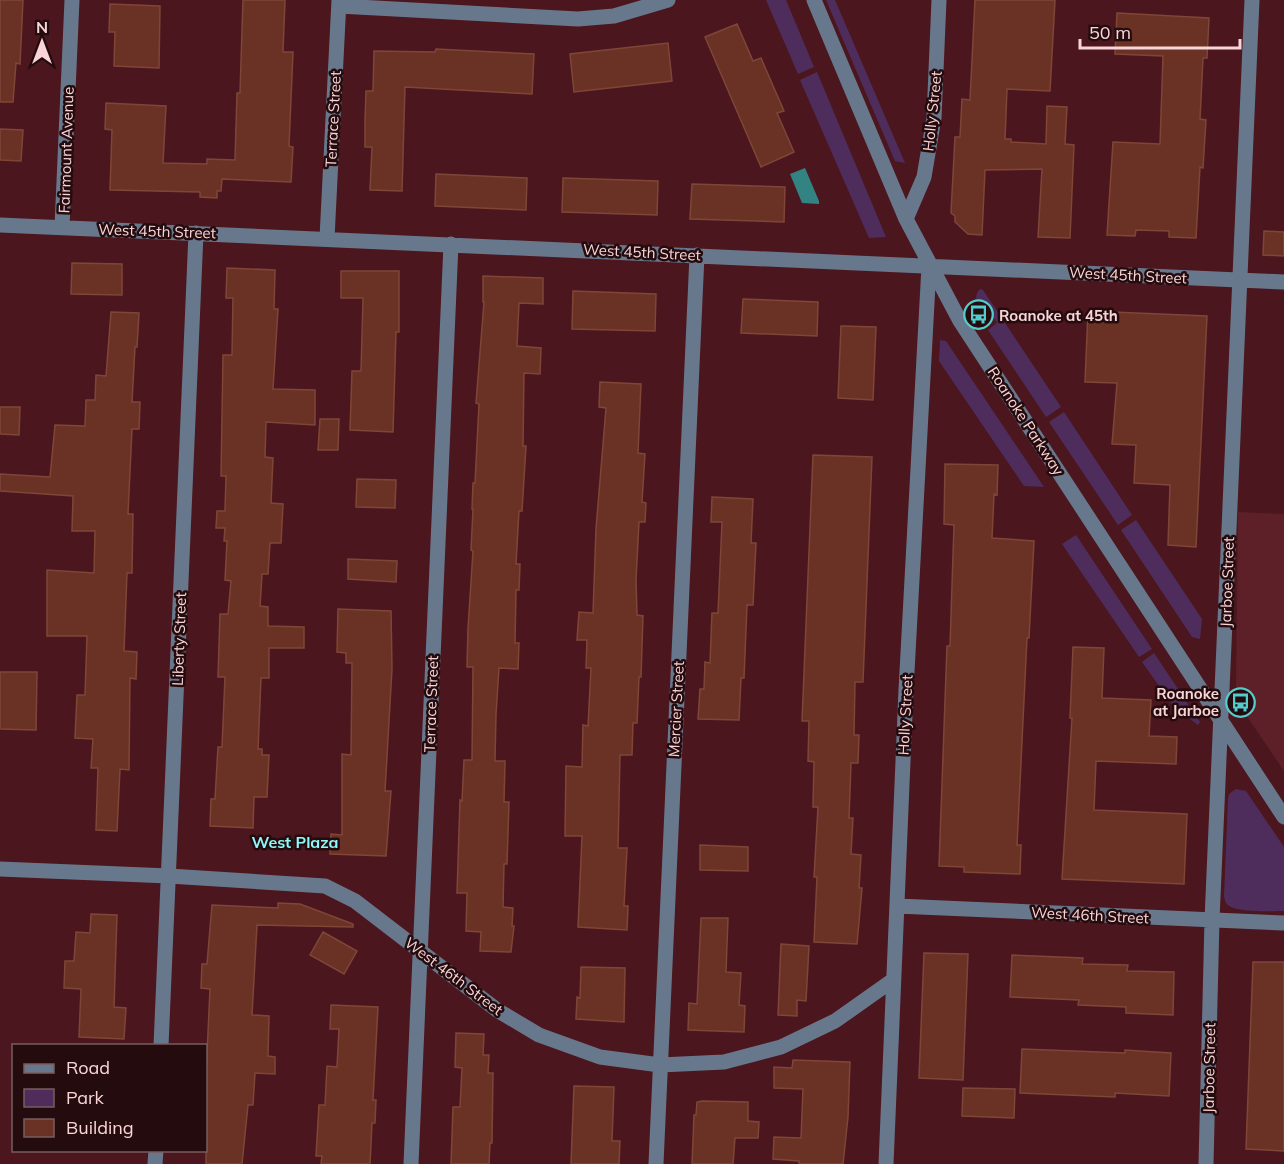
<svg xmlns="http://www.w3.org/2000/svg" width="1284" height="1164" viewBox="0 0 1284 1164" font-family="Mulish,sans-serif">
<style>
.built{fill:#5d2029}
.green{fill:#4e2d5c}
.water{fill:#338382}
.building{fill:#693225;stroke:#7f4638;stroke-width:1.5}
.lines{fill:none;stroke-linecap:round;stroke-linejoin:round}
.minor{stroke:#68788c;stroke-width:15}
.labels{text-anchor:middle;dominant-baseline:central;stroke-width:5;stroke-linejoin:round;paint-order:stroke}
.street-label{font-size:15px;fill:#f9d5d7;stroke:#230b0e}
.poi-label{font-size:15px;font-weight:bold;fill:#f9d5d7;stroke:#230b0e;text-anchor:start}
.neighbourhood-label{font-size:16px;font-weight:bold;fill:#8ef9f8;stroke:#230b0e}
</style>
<rect width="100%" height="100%" fill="#4c161e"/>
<path class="built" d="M1238,512L1284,514V771L1244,712L1236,685Z"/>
<path class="green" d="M766,0H786L814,67L798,74Z
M826,0H835L905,163L895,161Z
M817,72L886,237L869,238L800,80Z
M980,289L983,290L1061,407L1046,417L988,330L997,323L987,308L981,311C977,303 973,296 980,289Z
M940,340L946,341L1044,487L1024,486L939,361Z
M1064,412L1132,515L1118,525L1049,422Z
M1136,520L1202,619L1200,639L1192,637L1121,530Z
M1076,535L1152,649L1139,657L1062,544Z
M1154,653L1200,722L1198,725L1174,707L1142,662Z
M1236,789L1246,791L1284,847V911C1272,911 1236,913 1228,905C1225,903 1225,900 1224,896L1228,799L1229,794Z"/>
<path class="water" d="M805,168L819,201V204L802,203L790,174Z"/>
<path class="building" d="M0,0H23L20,64L16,63L13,102H0Z
M243,0H285L283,52H293L289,146L293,147L291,182L222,179L221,191H217V198L200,197V192L110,190L112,130L105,129L106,103L166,106L163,163L207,164V159L235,160L237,93H240Z
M975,0H1055L1050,91L1007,89L1005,139H1011V142L1046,144L1047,106L1067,107L1065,144L1074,145L1070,238L1038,237L1042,169L985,170L982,235L968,234L955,222V216L951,213L955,137H960L962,99L970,100Z
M110,4L160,6L159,68L114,66L115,32H109Z
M1117,13L1209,18L1207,58H1203L1200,119L1206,120L1203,168L1200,167L1196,238L1169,237V231L1136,230L1135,236L1107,235L1113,142L1160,144L1163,56L1115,54Z
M737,24L753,61L761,58L784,111L777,113L794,152L761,167L705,37Z
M668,43L672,81L574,92L570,54Z
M436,49L534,54L532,94L405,87L402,191L370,190L372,147H365V121L366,91H373L374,51L435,52Z
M0,129L23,130L21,161L0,160Z
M436,174L527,178L526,210L435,206Z
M563,178L658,181L657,215L562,212Z
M692,184L785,187L784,222L690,219Z
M1264,231L1284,232V256L1263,255Z
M72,263L122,264V295L71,294Z
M227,268L275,270L274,309H278L273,389L315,390V425L266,422L265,457L273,458L271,503L283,504L281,543H270L268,574H262L260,606L268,607V626L304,627V648H269V678H261L258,749H262V755H269L267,797H254L253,828L210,826L211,799H215L218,747H222L225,677H218L220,614H228L231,581L225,580L227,541H224L225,528H216L217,511H225L226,476H221L223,355H232L233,298H226Z
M341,271H399V332H396L393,432L350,430L352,371H361L363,298H341Z
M483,276L543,278V304L519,303L517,346L541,348L540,374L524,373L523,446H526L522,511H519L516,564H520L519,590H516L515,643H519L518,669L499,668L496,714L495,761H505L504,802H509L507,864H504L503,907L513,908L512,926H514L511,952L480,951L481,932L466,931L467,893H457L460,800L462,801L464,760H472L473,667H467L468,628L473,551L471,550L473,509H472L473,483H475L479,404L476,403L484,302H483Z
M573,291L656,294L655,331L572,329Z
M743,299L818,302L817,336L741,333Z
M1088,311L1207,316L1196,547L1168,545L1170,485L1134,483L1136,445L1112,444L1117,383L1085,382Z
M111,312L139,313L137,347H135L132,402H140L139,429H132L128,514H133L132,573H127L124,651L137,652L136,679L130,678L129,770L120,769L117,831L96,830L98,768H91L93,739L75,738L77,695H85L87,636H47V570L94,573L95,531H72L73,496L0,491V474L50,477L55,425L85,426L86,400H95L96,375L106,376Z
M841,326L876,327L873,400L838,398Z
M600,382L641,384L638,453L645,454L642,502L646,503L645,522H639L636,580L637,615L643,616L641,677H639L637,723H633L632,755H620L618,848H627L624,906H628L627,930L578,927L582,836H565L566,766L582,767L583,725L588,726L591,668H586L587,640H577L579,612L593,613L596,529L606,408L599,407Z
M0,407H20L19,435L0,434Z
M320,419H339L338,450H318Z
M813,455L872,457L863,682H855L854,735H859L858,763H851L849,818H853L851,854L861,855L859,888H862L857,944L814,942L817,877H814L818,807H813L814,762L808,761L809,721H802Z
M945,464L998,465L997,495L994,494L992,538L1034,541L1029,638H1027L1017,845H1021L1020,874L964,872V867L939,866L947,646H950L954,525L944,524Z
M357,479L396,480L395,508L356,507Z
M712,497L753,499L751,543H756L753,605H747L744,678H741L739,720L698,719L700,689H704L705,662L710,663L712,613H718L722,522H711Z
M348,559L397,561L396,582L348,579Z
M338,609L391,611L392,669L385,791H391L386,856L330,854L331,834L342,835V754L351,755L352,663H346V653L337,652Z
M1073,647L1104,648L1102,698L1151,700L1149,736L1177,737L1176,764L1096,761L1094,810L1187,814L1184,884L1062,879L1072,718H1070Z
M0,672H37L36,730L0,729Z
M700,845L748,847V871L700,870Z
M278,903L300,904L353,924V927L257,925L252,1015L269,1016L268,1056L275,1057V1074L255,1073L253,1105H248L242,1164H206V1076L210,989L201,988L202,964H207L212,905L278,908Z
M91,914L117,915L114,1007L126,1008L124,1039L79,1037L81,989L64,988L65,961H74L76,932L90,933Z
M701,918H728L726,972L741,973L739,1005L745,1006L744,1032L688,1030L689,1003L697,1004Z
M323,932L357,951L344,974L310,955Z
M781,944L809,946L806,1001L797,1000V1016L778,1015Z
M924,953L968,954L963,1080L919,1078Z
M1012,955L1083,958L1082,964L1128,965L1127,971L1174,972L1173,1015L1126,1013V1007L1078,1005L1079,1000L1010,997Z
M1253,962H1284V1151L1246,1149Z
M581,967L625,968L624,1022L576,1019L577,997L580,998Z
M331,1005L378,1007L373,1100H376L375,1123H372L370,1164H321L322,1156H316L319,1105H325L327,1066L337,1067L339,1029H330Z
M456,1033L484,1034L483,1055H489L488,1073H493L492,1143H490L489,1164H451L453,1107H460L462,1068L455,1067Z
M1022,1049L1125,1053V1050L1171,1053L1169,1096L1115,1093V1097L1020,1093Z
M793,1060L850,1062L848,1117L843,1164H799V1161L773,1159L774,1137L801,1138L803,1089L774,1088V1067L792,1068Z
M574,1086L614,1087L612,1141H620L619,1164H571Z
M963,1088L1015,1089L1014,1118L962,1116Z
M702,1101L748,1102V1121L759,1122L758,1138H735L733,1164H692L694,1115H696L697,1102Z"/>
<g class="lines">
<path class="minor" d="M814,0L906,219L960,321L1284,817
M339,6L578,19L614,16L668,0
M906,219L924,177L934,118L939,0
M0,225L1284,282
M62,227L72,0
M327,238L339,0
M0,869L169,876L325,886L355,901L497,1010L539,1035L600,1057L660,1065L724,1062L781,1047L835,1021L893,980
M897,906L1284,923
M161,1046L196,233
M155,1164L156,1150
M411,1164L451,244
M656,1164L697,255
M886,1164L906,690L929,266
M1206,1164L1212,920L1252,0"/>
</g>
<defs>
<symbol id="bus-ring" viewBox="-11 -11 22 22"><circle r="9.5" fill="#230b0e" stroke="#52cdcc" stroke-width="1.5"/><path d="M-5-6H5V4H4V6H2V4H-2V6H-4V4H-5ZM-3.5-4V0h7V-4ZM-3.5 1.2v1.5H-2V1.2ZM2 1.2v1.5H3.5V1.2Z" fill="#52cdcc"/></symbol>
</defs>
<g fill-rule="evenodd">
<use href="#bus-ring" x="962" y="298" width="33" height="33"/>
<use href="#bus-ring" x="1224" y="686" width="33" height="33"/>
</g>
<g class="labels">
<g class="street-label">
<text transform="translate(932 111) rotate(-84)">Holly Street</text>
<text transform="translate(333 119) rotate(-87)">Terrace Street</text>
<text transform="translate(66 150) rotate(-88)">Fairmount Avenue</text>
<text transform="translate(157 231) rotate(2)">West 45th Street</text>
<text transform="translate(642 252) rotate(3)">West 45th Street</text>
<text transform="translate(1128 275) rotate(3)">West 45th Street</text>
<text transform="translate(1026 421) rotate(57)">Roanoke Parkway</text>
<text transform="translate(1227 582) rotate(-88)">Jarboe Street</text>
<text transform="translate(179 639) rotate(-88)">Liberty Street</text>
<text transform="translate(431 704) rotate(-88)">Terrace Street</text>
<text transform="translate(676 709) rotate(-87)">Mercier Street</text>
<text transform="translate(905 715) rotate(-87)">Holly Street</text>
<text transform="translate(1090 915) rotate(3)">West 46th Street</text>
<text transform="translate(454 976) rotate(37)">West 46th Street</text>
<text transform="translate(1209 1068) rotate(-89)">Jarboe Street</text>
</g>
<g class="poi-label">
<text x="999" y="315">Roanoke at 45th</text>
<text x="1219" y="693" text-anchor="end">Roanoke<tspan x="1219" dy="17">at Jarboe</tspan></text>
</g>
<g class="neighbourhood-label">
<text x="295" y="842">West Plaza</text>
</g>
</g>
<rect x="12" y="1044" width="195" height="108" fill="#230b0e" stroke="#795c5e" stroke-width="1.5"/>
<rect x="24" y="1064" width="30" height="9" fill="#68788c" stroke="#795c5e" stroke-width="1.5"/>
<text x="66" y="1074" font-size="18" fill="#f9d5d7">Road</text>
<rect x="24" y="1089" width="30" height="18" fill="#4e2d5c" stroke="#795c5e" stroke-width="1.5"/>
<text x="66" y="1104" font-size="18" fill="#f9d5d7">Park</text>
<rect x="24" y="1119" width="30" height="18" fill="#693225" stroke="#795c5e" stroke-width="1.5"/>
<text x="66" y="1134" font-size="18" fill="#f9d5d7">Building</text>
<g transform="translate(42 42)" stroke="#230b0e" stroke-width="4.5" paint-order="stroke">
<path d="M0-4.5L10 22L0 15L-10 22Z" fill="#f9d5d7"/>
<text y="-9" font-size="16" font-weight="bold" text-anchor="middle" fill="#f9d5d7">N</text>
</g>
<path d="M1080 39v9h160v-9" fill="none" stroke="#f9d5d7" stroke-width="3"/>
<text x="1089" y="39" font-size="18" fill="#f9d5d7" stroke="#230b0e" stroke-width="4.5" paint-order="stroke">50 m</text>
</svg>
